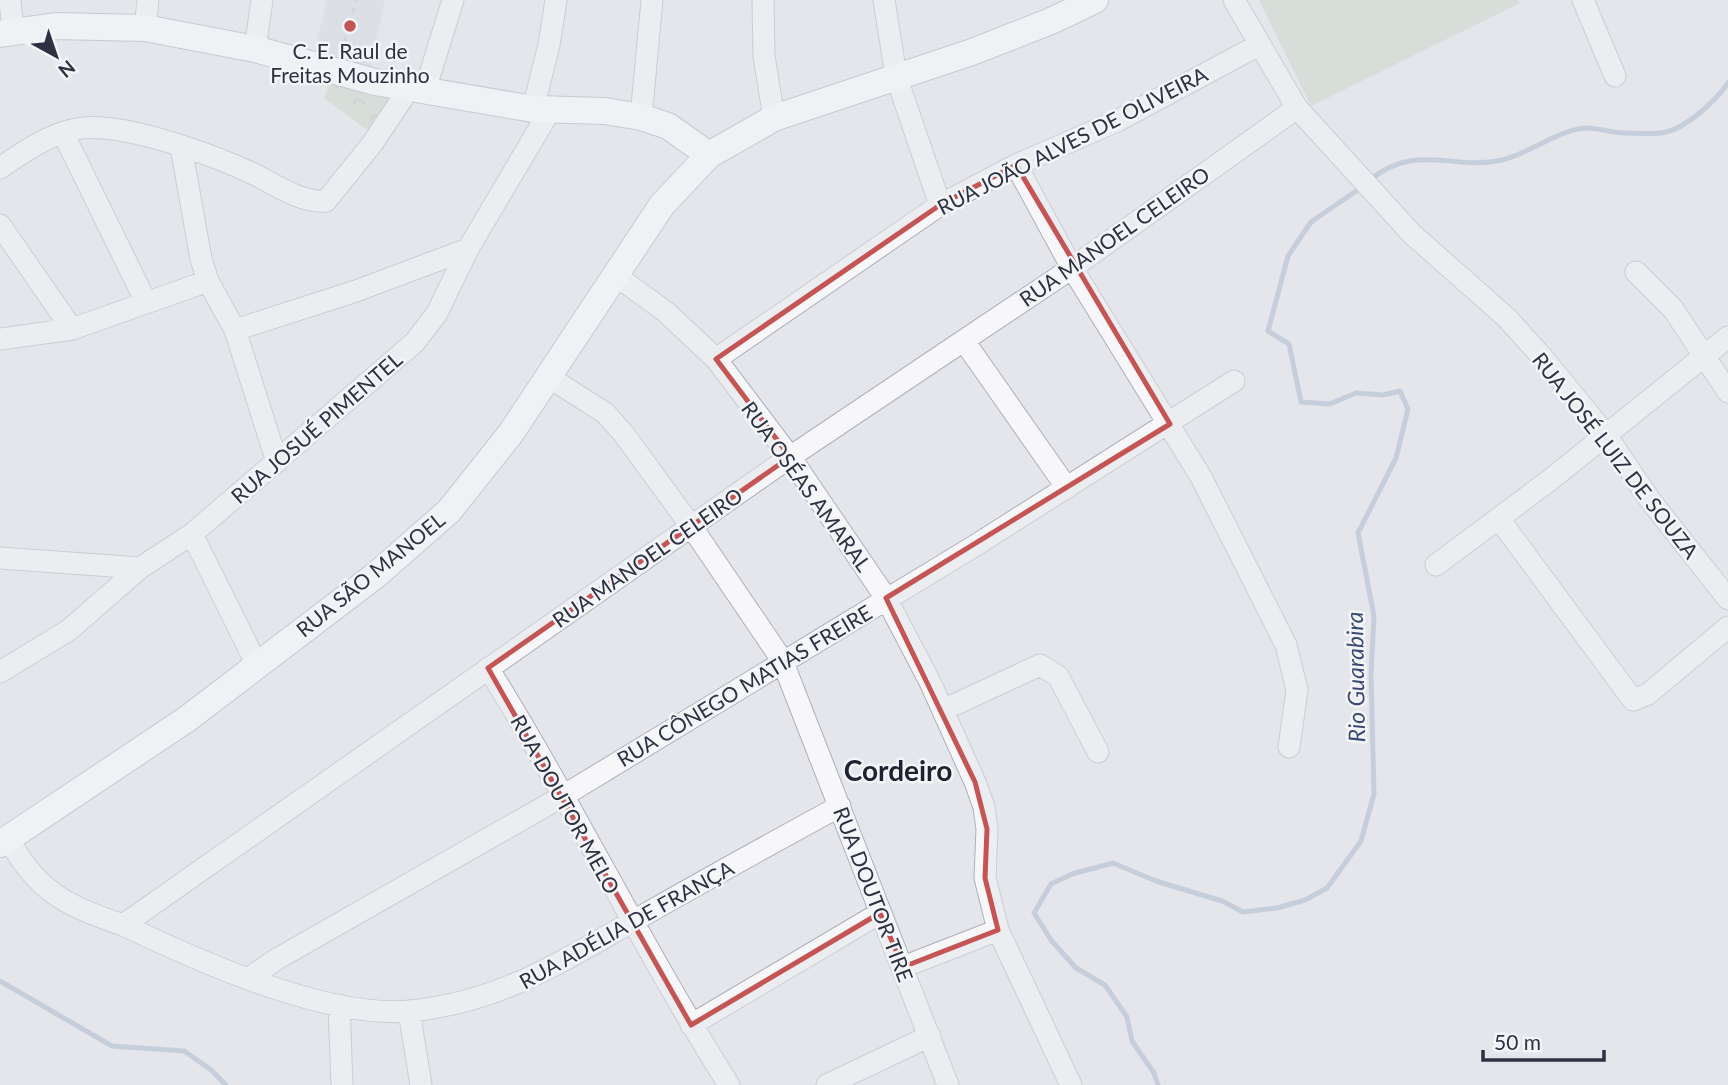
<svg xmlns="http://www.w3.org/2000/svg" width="1728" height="1085" viewBox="0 0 1728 1085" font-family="Lato,sans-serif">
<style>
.built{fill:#d6d8df}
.forest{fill:url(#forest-crowns)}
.pitch{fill:#c7d4c6}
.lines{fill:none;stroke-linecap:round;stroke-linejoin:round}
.stream{stroke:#a2afc8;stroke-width:5}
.minor-casing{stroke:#adb0b8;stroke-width:23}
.major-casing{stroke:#a4a8b6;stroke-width:28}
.path{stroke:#bec0c6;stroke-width:2.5;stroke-dasharray:5 5;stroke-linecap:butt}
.minor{stroke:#f7f7f9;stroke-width:21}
.major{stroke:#fff;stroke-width:26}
.marked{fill:none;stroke:#c55454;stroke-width:5;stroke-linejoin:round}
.poi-dot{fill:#c55454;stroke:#f4f5f8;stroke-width:2.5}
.labels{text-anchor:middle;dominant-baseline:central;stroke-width:5;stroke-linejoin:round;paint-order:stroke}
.poi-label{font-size:21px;fill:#2d3142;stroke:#f4f5f8}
.street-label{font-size:21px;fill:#2d3142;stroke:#f4f5f8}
.water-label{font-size:23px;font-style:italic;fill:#3a4b73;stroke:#f4f5f8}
.district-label{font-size:28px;font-weight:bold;fill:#1f2233;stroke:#f4f5f8}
</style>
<defs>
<pattern id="forest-crowns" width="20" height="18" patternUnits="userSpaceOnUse" patternTransform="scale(1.75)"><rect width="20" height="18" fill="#c7d4c6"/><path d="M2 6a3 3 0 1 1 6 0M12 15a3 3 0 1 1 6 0" fill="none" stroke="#abb6ab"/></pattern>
</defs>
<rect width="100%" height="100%" fill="#e4e6eb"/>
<path class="built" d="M327,0H385L368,75L313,59Z"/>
<path class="forest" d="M331,82L397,93L370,132L324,98Z"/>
<path class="pitch" d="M1259,0H1518L1520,3L1311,106Z"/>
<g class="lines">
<path class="stream" d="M1370,180C1416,142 1454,171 1502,160C1530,154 1558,129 1587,128C1599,128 1611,133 1624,133C1637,133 1654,135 1666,132C1688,127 1716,100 1728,83
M0,981L112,1046L184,1051L210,1069L226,1085
M1158,1085L1154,1073L1132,1041L1127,1017L1105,985L1076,968L1051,940L1034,913L1051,884L1072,874L1113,863L1156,881L1222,901L1243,912L1277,908L1305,900L1327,888L1361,841L1374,794L1371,674L1374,616L1358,533L1396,458L1408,409L1400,391L1383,395L1356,393L1330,404L1301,402L1289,344L1268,331L1288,256L1311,222L1362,187"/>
<defs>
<path id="minor" d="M10,0L13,31
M763,0L764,56L774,118
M884,0L896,76L940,205
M1234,0L1297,108L1412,234L1507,318L1543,358L1606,435L1650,500L1728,599
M1583,0L1615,76
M145,28L148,0
M255,49L262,0
M425,90L453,0
M533,109L549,45L556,0
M641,117L652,0
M63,133L146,302
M181,147L201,259L208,281L235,330L277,462
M1016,165L1072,268L1201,477L1286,645L1297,690L1289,747
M0,168C22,153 49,134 76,129C120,120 216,156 256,175C277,186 302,203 326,201L372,144L410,87
M0,225L72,329
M1636,272L1673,309L1728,392
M615,275L666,312L716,359L790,457L886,598L930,682L975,782L984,807L987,829L985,878L998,930L1071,1085
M235,330L356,291L468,249
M0,339L72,329L208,281
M964,341L1067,488
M716,359L940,205L1016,165L1117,121L1259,45
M547,376L605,413L623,433L691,526L782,660L948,1085
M1499,519L1633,700L1648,694L1728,627
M192,534L257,665
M0,558L140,568
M1436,565L1550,480L1728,337
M488,668C573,804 643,949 729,1085
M0,672L69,630L140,568L192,534L415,342L437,313L468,249L552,107
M943,710L1040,665L1058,676L1098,752
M8,838C37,892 67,906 123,925L790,457L1072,268L1297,108
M123,925C198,961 327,1019 411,1011C505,1001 565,959 644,915C709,878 774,842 840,806
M903,967L998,930
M249,978L277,959L563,796L976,545L1234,381
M339,1005L342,1085
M409,1011L421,1085
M691,1025L880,913
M827,1085L930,1036"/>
<path id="major" d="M0,34L56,26L145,28L255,49L375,82L533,109L605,111L641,117L668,126L709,155
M0,844L187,719L376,575L449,511L511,433L662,205L709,155L774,118L972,52L1051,21L1095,0"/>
</defs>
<use href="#minor" class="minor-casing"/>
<use href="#major" class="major-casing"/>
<path class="path" d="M342,51L356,0"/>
<use href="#minor" class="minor"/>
<use href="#major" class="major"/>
</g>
<path d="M0 0H1728V1085H0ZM1016,165L1170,424L886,598L975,782L987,829L985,878L998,930L903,967L880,913L691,1025L488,668L790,457L716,359L940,205Z" fill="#e4e6eb" fill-opacity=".55" fill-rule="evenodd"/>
<path class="marked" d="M1016,165L1170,424L886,598L975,782L987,829L985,878L998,930L903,967L880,913L691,1025L488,668L790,457L716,359L940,205Z"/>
<circle class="poi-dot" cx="350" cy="26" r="7"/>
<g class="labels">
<g class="poi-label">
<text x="350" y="50">C. E. Raul de<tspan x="350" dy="24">Freitas Mouzinho</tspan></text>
</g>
<g class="street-label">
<text transform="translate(1072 140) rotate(-27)">RUA JOÃO ALVES DE OLIVEIRA</text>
<text transform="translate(1114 236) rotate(-35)">RUA MANOEL CELEIRO</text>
<text transform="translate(316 427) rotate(-41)">RUA JOSUÉ PIMENTEL</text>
<text transform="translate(1616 455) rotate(52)">RUA JOSÉ LUIZ DE SOUZA</text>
<text transform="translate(807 486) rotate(54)">RUA OSÉAS AMARAL</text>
<text transform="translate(647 557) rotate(-35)">RUA MANOEL CELEIRO</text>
<text transform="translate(370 574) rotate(-39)">RUA SÃO MANOEL</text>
<text transform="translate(744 685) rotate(-31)">RUA CÔNEGO MATIAS FREIRE</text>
<text transform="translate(566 804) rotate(61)">RUA DOUTOR MELO</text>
<text transform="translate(874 894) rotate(69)">RUA DOUTOR TIRE</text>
<text transform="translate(626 924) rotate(-29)">RUA ADÉLIA DE FRANÇA</text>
</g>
<g class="water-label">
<text transform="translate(1355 677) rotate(-91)">Rio Guarabira</text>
</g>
<g class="district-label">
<text x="898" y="770">Cordeiro</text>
</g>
</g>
<g transform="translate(56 56) rotate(140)" stroke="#f4f5f8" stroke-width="5" paint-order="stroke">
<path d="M0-5L12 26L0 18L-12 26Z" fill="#2d3142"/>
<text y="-10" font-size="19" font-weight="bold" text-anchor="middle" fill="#2d3142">N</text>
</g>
<path d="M1483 1050v10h121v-10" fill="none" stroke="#2d3142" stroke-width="3.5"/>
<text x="1494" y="1050" font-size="21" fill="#2d3142" stroke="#f4f5f8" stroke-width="5" paint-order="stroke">50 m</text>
</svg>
